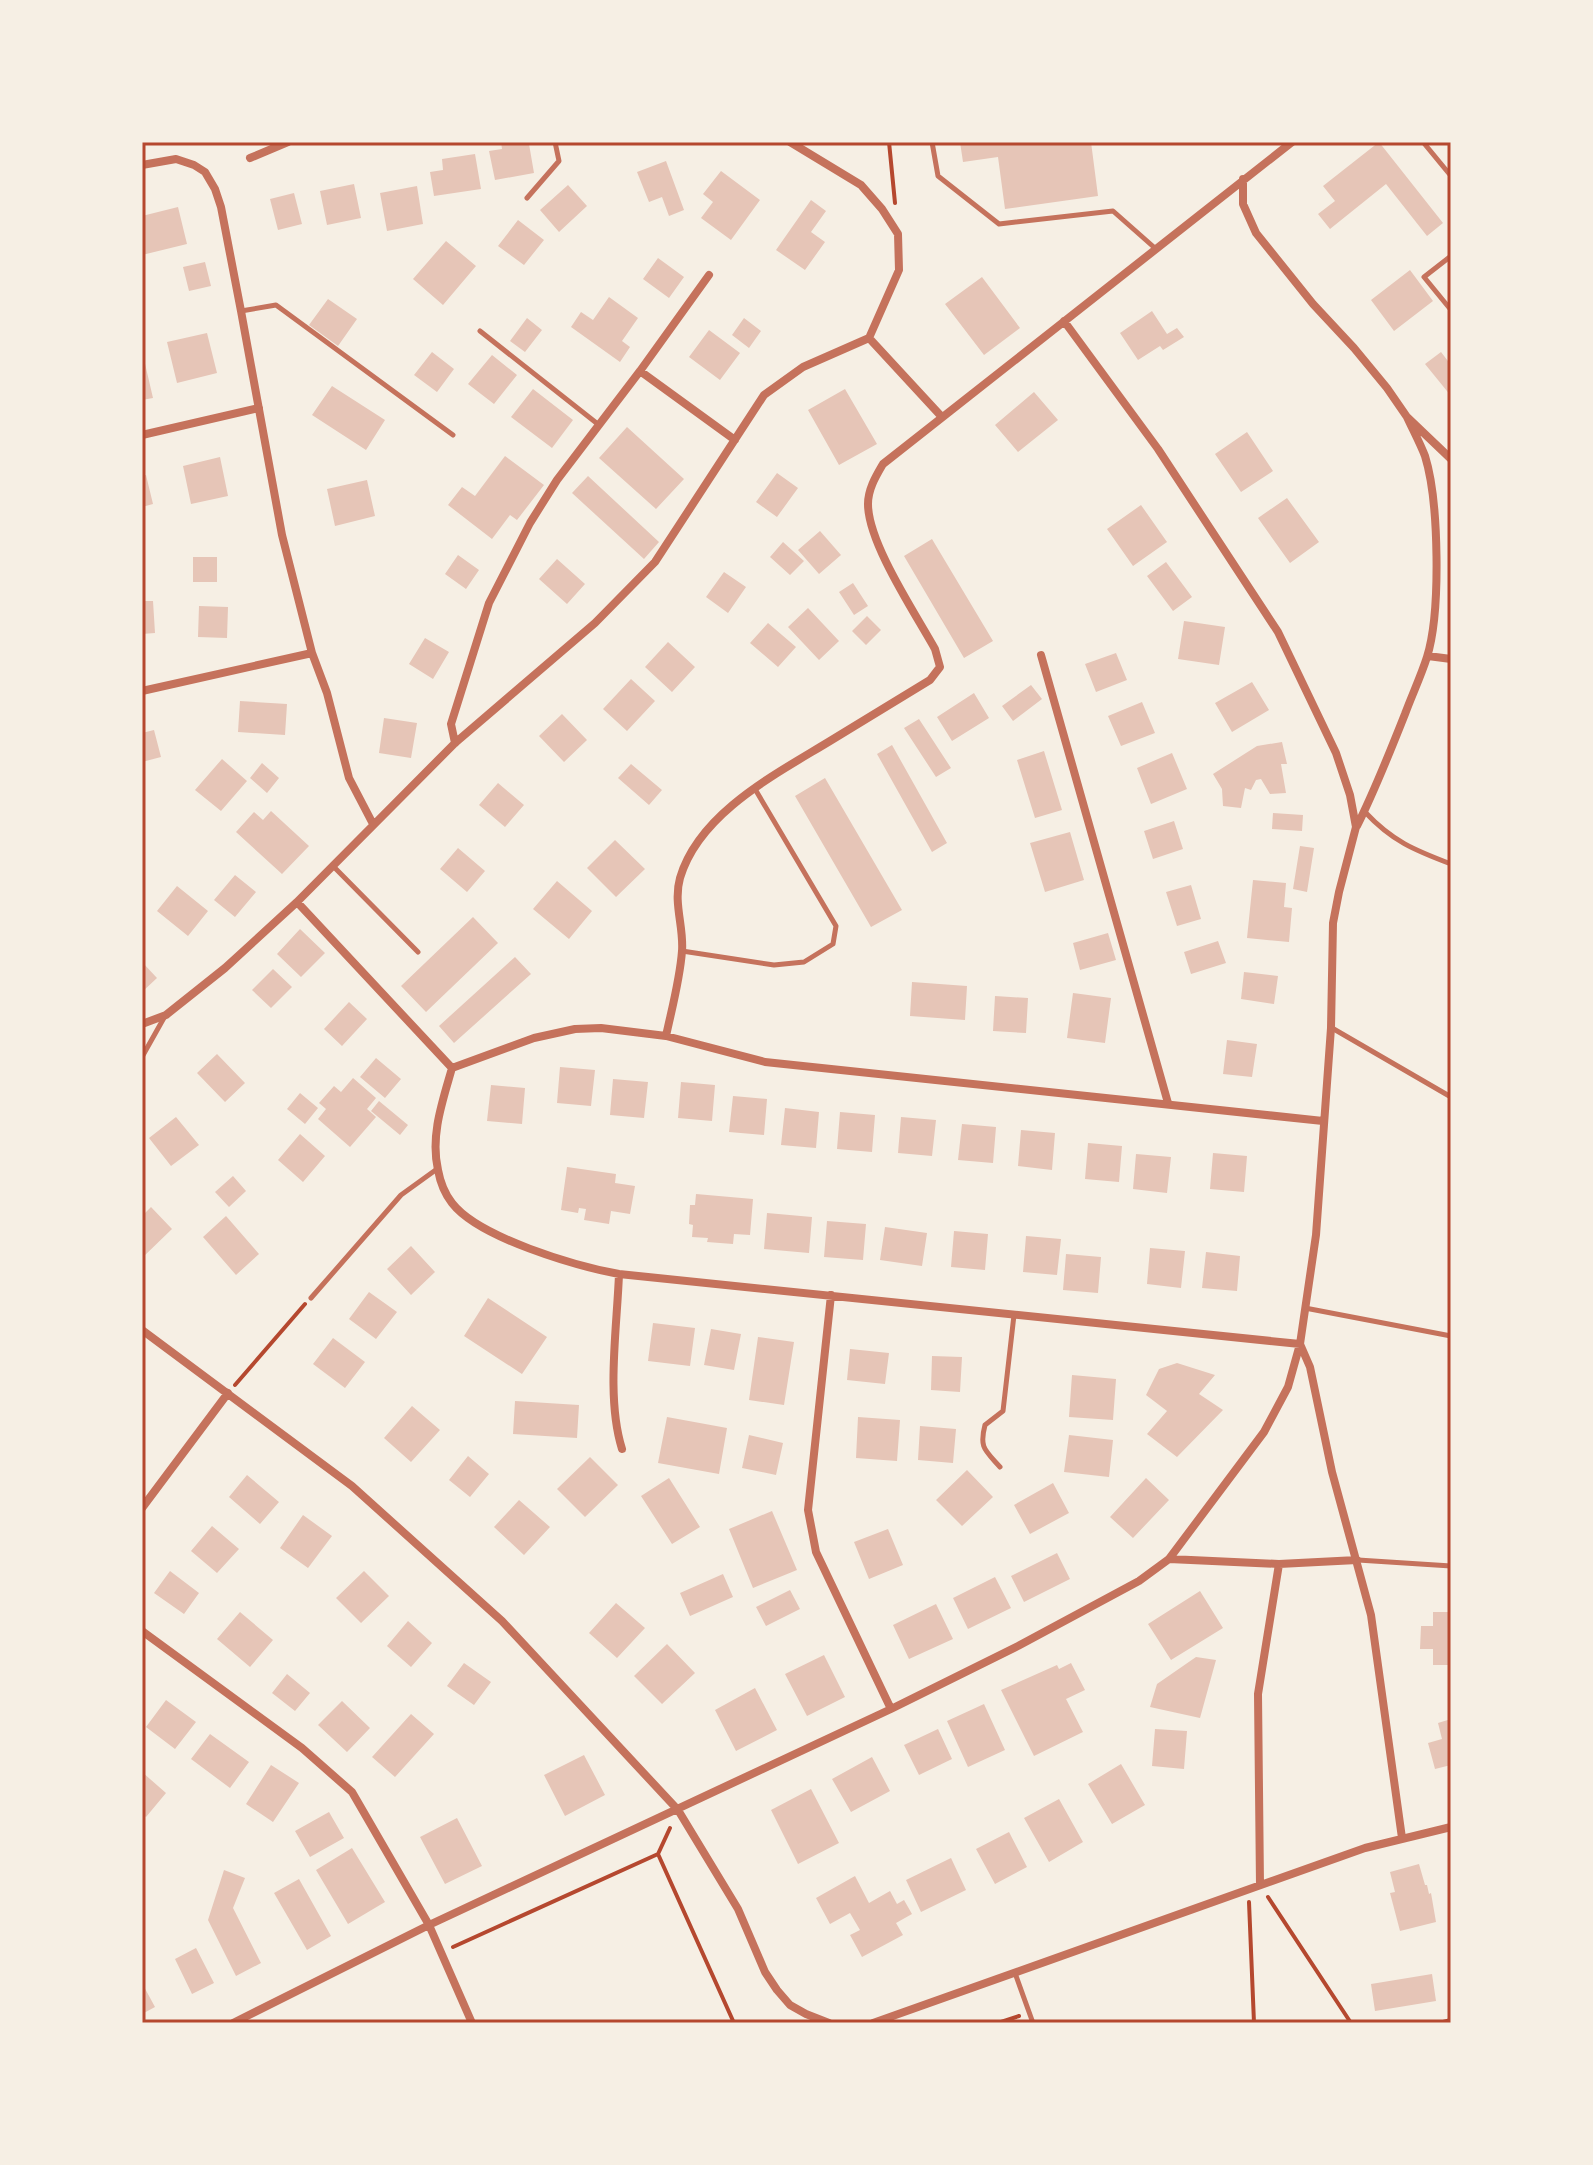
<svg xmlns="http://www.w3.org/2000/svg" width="1593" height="2165" viewBox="0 0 1593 2165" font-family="'PT Sans Narrow',sans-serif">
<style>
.building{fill:#e6c5b7}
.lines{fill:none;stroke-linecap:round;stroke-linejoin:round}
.path{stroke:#b5482f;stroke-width:4}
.service{stroke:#c5725c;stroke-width:5}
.minor{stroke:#c5725c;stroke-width:8}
.neatline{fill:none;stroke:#b5482f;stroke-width:3}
</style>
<rect width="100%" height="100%" fill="#f6efe4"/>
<path class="building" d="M501,142L529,144L534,173L495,180L489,151L502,149Z
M960,142H1070V145L1091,142L1098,196L1005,209L998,157L963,162Z
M1379,142L1443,223L1427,236L1386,184L1330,229L1318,214L1335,201L1323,186Z
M475,154L481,189L434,196L430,172L443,170L442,159Z
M666,161L684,210L669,216L662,197L649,202L637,172Z
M721,171L760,200L731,240L701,218L713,202L703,194Z
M354,184L361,218L327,225L320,191Z
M568,185L587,206L559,232L540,210Z
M417,186L423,224L387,231L380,193Z
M294,193L302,224L278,230L270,199Z
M811,200L826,211L811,232L825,242L805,270L776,250Z
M178,207L187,244L142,255V216Z
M518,220L544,240L524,265L498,246Z
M446,241L476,266L443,305L413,279Z
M658,258L684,277L669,298L643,279Z
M205,262L211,286L189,291L183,267Z
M1410,270L1433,301L1394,331L1371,300Z
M982,277L1020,328L984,355L945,304Z
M609,297L638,318L622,341L630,347L620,362L571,327L581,312L593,320Z
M328,299L357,319L338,346L309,325Z
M1152,311L1167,334L1177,328L1184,337L1163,350L1160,346L1138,360L1120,333Z
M527,318L542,330L525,352L510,341Z
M744,318L761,331L749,348L732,335Z
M709,330L740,353L720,380L689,357Z
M207,333L217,373L177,383L167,342Z
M432,352L454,369L437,392L414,375Z
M1441,352L1451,365V396L1425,364Z
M143,355L153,398L142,400V356Z
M492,355L517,375L494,404L468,384Z
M332,386L385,420L366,450L312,415Z
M533,389L573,420L552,448L511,417Z
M845,389L877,444L839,465L808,410Z
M1034,392L1058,420L1018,452L995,425Z
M627,427L684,479L656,509L599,458Z
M1247,432L1273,471L1241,492L1215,454Z
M505,456L544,485L517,520L510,515L492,539L448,505L462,487L475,496Z
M220,457L228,496L191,504L183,466Z
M777,473L798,488L777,517L756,502Z
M146,475L153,504L142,507V476Z
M588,476L659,542L644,559L572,493Z
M367,480L375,516L335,526L327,489Z
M1287,498L1319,542L1290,563L1258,518Z
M1141,505L1167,542L1133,566L1107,529Z
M820,531L841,555L819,574L798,550Z
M932,539L993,641L964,658L904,556Z
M783,542L804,561L790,575L770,557Z
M458,555L479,570L466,589L445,574Z
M193,557H217V582H193Z
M557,559L585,584L567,604L539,579Z
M1166,562L1192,597L1173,611L1147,576Z
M724,572L746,587L728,613L706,597Z
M853,583L868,606L854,615L839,592Z
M142,601H153L155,633L142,634Z
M199,606L228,607L227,638L198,637Z
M808,608L839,641L819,660L788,627Z
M867,616L881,630L866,645L852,631Z
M1184,621L1225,627L1219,665L1178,659Z
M768,623L796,647L778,667L750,643Z
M425,638L449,652L433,679L409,664Z
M668,642L695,667L672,692L645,667Z
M1116,653L1127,680L1096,692L1085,664Z
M631,679L655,701L627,731L603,709Z
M1252,682L1269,710L1232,732L1215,703Z
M1031,685L1042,699L1013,721L1002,706Z
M974,693L989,718L952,741L937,717Z
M240,701L287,704L285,735L238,732Z
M1142,702L1155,733L1121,746L1108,716Z
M562,714L587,740L564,762L539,736Z
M384,718L417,723L411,758L379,753Z
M919,719L951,768L936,777L904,728Z
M154,730L161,757L142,762V733Z
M1282,742L1287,764H1281L1286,793L1270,794L1261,779L1256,780L1251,790L1245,788L1241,808L1223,806L1222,789L1213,774L1257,746Z
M892,745L947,843L932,852L877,754Z
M1044,751L1062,810L1035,818L1017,760Z
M1172,753L1187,789L1151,804L1137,768Z
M222,759L247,781L221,811L195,790Z
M262,763L279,778L267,793L250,778Z
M631,764L662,790L649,805L618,778Z
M825,778L902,910L871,927L795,796Z
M498,783L524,805L505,827L479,805Z
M271,811L309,846L282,874L236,832L254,812L263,820Z
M1273,813L1303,815L1302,831L1272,829Z
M1174,821L1183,849L1153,859L1144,831Z
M1070,832L1084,880L1045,892L1030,843Z
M615,840L645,869L616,897L587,868Z
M1300,846L1314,848L1307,892L1293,889Z
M458,848L485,871L467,892L440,869Z
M235,875L256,892L235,917L214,900Z
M1253,880L1286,883L1284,907L1292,908L1289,942L1247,938Z
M557,881L592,911L569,939L533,909Z
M1191,885L1201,919L1177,926L1166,892Z
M177,886L208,911L188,936L157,911Z
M473,917L498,943L426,1012L401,986Z
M300,929L325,953L301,977L277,954Z
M1108,933L1116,960L1080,970L1073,943Z
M1218,941L1226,963L1191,974L1184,952Z
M515,957L531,974L454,1043L439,1026Z
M142,962L157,978L142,992Z
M273,969L292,987L271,1008L252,990Z
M1244,972L1278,976L1274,1004L1241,999Z
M912,982L967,986L965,1020L910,1016Z
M1073,993L1111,998L1105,1043L1067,1038Z
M995,996L1028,998L1026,1033L993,1031Z
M349,1002L367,1019L342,1046L324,1029Z
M1227,1040L1257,1044L1252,1077L1223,1074Z
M217,1054L245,1083L225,1102L197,1073Z
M376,1058L401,1079L385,1098L360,1077Z
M560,1067L595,1070L591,1106L557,1103Z
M353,1078L376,1098L367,1109L376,1117L350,1147L318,1119L326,1109L319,1103L334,1086L341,1092Z
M613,1079L648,1082L644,1118L610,1115Z
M681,1082L715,1085L712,1121L678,1118Z
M491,1085L525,1088L522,1124L487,1121Z
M300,1093L318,1108L305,1124L287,1109Z
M733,1096L767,1099L764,1135L729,1132Z
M379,1101L408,1125L400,1135L371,1111Z
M785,1108L819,1112L816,1148L781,1145Z
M840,1112L875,1115L872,1152L837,1149Z
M176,1117L199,1145L171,1166L149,1138Z
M901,1117L936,1120L932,1156L898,1153Z
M962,1124L996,1127L993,1163L958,1160Z
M1021,1130L1055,1133L1052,1170L1018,1166Z
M300,1134L325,1156L303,1182L278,1160Z
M1088,1143L1122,1146L1119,1182L1085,1179Z
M1213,1153L1247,1156L1244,1192L1210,1189Z
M1136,1154L1171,1157L1167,1193L1133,1189Z
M567,1167L616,1174L615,1183L635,1186L630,1214L611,1211L609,1224L584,1220L586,1209L579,1208L578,1213L561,1210Z
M233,1176L246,1191L229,1207L215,1192Z
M696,1194L753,1199L750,1235L734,1234L733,1244L707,1242L708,1238L692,1237L693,1225L689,1224L690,1205H695Z
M151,1207L172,1229L142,1258V1216Z
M767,1213L812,1217L809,1253L764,1249Z
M226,1216L259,1254L236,1275L203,1237Z
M827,1221L866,1224L863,1260L824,1257Z
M885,1227L927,1233L922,1266L880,1260Z
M954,1231L988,1234L985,1270L951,1267Z
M1026,1236L1061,1239L1057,1275L1023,1272Z
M411,1246L435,1272L411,1295L387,1269Z
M1150,1248L1185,1251L1181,1288L1147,1284Z
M1206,1252L1240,1256L1237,1291L1202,1288Z
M1066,1254L1101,1257L1098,1293L1063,1290Z
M369,1292L397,1312L376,1339L349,1319Z
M488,1298L547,1337L522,1374L464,1336Z
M653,1323L695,1328L690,1366L648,1361Z
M711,1329L741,1334L734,1370L704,1365Z
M758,1337L794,1342L784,1405L749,1400Z
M333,1338L365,1362L345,1388L313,1364Z
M850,1349L889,1353L885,1384L847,1380Z
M932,1356L962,1357L960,1392L931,1390Z
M1177,1363L1215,1375L1199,1394L1223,1410L1177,1457L1147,1434L1167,1411L1146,1395L1159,1369Z
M1072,1375L1116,1379L1113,1420L1069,1417Z
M515,1401L579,1405L577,1438L513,1434Z
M412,1406L440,1430L411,1462L384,1438Z
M667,1417L727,1428L719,1474L658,1463Z
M858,1417L900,1420L897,1461L856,1458Z
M920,1426L956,1429L953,1463L918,1460Z
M749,1435L783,1443L776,1475L742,1468Z
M1069,1435L1113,1440L1109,1477L1064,1472Z
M468,1456L489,1474L470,1497L449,1480Z
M590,1457L618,1485L585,1517L557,1489Z
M967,1470L993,1497L962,1526L936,1500Z
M247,1475L279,1502L260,1524L229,1497Z
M669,1478L700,1527L672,1544L641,1496Z
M1146,1478L1169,1500L1133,1538L1110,1517Z
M1053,1483L1069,1513L1030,1534L1014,1505Z
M519,1500L550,1527L524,1555L494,1527Z
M772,1511L797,1570L753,1588L729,1529Z
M303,1515L332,1536L308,1568L280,1548Z
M212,1526L239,1549L217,1573L191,1551Z
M888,1529L903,1565L869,1579L854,1542Z
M1057,1553L1070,1579L1024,1602L1011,1576Z
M170,1571L199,1593L184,1614L154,1593Z
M364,1571L389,1596L361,1623L336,1598Z
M723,1574L733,1597L690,1616L680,1593Z
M995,1577L1011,1608L968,1629L953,1598Z
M790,1590L800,1609L766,1626L756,1607Z
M1200,1591L1223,1628L1171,1660L1148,1624Z
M616,1603L645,1628L617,1658L589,1633Z
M936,1604L953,1639L909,1659L893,1625Z
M240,1612L273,1640L250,1667L217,1639Z
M1433,1612H1451V1665H1433V1649H1420L1421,1626H1433Z
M408,1621L432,1643L411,1667L387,1646Z
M667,1644L695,1673L662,1704L634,1676Z
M824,1655L845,1697L807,1716L785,1674Z
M1196,1657L1216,1660L1200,1718L1150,1707L1157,1684Z
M464,1663L491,1682L474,1705L447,1686Z
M1071,1663L1085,1690L1066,1699L1083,1732L1034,1756L1001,1690L1057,1665L1059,1669Z
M287,1674L310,1693L295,1711L272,1693Z
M755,1688L777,1730L736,1751L715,1710Z
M166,1700L196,1722L175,1749L146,1727Z
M342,1701L370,1728L347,1752L318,1725Z
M984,1704L1005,1750L968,1767L947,1721Z
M411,1714L434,1734L395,1777L372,1757Z
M1451,1719V1765L1435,1769L1428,1743L1442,1739L1438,1723Z
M938,1729L952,1759L919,1775L904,1745Z
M1155,1729L1187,1731L1184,1769L1152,1766Z
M210,1734L249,1762L230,1788L191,1759Z
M584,1755L605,1795L565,1816L544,1775Z
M872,1757L890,1791L851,1812L832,1779Z
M1121,1764L1145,1805L1112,1824L1088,1784Z
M271,1765L299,1783L273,1822L246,1804Z
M142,1772L166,1793L146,1817L142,1814Z
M811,1789L839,1843L798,1864L771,1810Z
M1059,1799L1083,1842L1049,1862L1024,1818Z
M329,1812L344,1838L310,1857L295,1831Z
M457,1818L482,1866L445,1884L420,1837Z
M1009,1832L1027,1867L995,1884L976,1849Z
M352,1848L385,1902L348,1924L316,1870Z
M951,1858L966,1890L921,1912L906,1880Z
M1419,1864L1425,1885H1427L1429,1894L1431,1893L1436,1922L1400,1931L1390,1893L1395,1892L1390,1872Z
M224,1870L245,1878L233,1908L261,1963L236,1976L208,1920Z
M855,1876L869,1903L890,1891L897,1904L904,1900L912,1914L896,1923L903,1935L862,1957L850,1935L860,1930L850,1913L830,1924L816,1898Z
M299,1879L331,1936L307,1950L274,1893Z
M196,1948L214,1983L192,1994L175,1959Z
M1432,1974L1436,2001L1375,2011L1371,1984Z
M142,1983L155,2007L142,2014Z"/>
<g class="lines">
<path class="path" d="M889,142L895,203
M235,1385L305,1304
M670,1828L658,1854L734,2023
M1268,1897L1351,2023
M1249,1902L1254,2023
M453,1947L658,1854
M998,2023L1019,2016
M1439,2023L1451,2020"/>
<path class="service" d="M932,142L938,176L999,224L1113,211L1156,249
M1423,142L1451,176
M527,198L559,161L555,142
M1451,256L1424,277L1451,310
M241,311L276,305L453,435
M480,331L599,425
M1365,812C1392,841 1414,850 1451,864
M333,866L418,952
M682,951L774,965L804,962L833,944L836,926L755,789
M1332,1028L1451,1097
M142,1057L165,1016
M311,1298L401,1195L437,1169
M1305,1308L1451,1336
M1000,1467C985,1450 979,1448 985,1425L1003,1411L1014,1315
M1358,1560L1451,1566
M1015,1973L1033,2023"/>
<path class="minor" d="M790,142L861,185L882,209L898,234L899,270L869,338
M250,158L288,142
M142,165L176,159L194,165L205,172L215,189L221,207L241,311L282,535L312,653L327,693L349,778L373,824
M1243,179V204L1256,233L1313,304L1354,348L1387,388L1407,417L1451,459
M869,338L941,416
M640,371L735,440
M142,435L259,408
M1041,655L1168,1103
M1428,656L1451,659
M142,691L312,653
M455,743L451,724L489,603L530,523L557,480L640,371L709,275
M1357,826C1375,790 1390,752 1405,714C1412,695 1421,676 1427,657C1441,612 1439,501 1425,456C1420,443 1413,430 1407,417
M297,902L452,1068
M142,1024L166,1015L225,968L297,902L455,743L595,623L655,562L764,395L803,367L869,338
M666,1036C672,1008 680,979 682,951C684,927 673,903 680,878C699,813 776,774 830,741C864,720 897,700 930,680L940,667L935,649C915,613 868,543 868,504C868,489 876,476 883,464L1292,142
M619,1274C617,1328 606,1398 622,1449
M831,1295L808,1510L816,1552L891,1709
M142,1330L352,1486L502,1621L678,1810L738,1909L765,1972L777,1990L790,2005L806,2014L829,2023
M1300,1344L619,1274C576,1266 479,1238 452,1203C445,1194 440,1181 438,1170C430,1135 443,1100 452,1068L534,1038L575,1029L601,1028L666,1036L765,1062L1323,1121
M1300,1344L1310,1367L1332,1472L1371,1615L1402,1838
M142,1508L228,1393
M1169,1559L1279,1564L1357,1560
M142,1631L302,1748L352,1792L429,1925L472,2023
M1260,1885L1258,1694L1279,1564
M233,2023L429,1925L891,1709L1018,1646L1139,1581L1169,1559L1264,1432L1288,1387L1300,1344L1316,1235L1331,1028L1333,923L1339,892L1356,827L1350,795L1336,753L1278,632L1158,449L1064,321
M873,2023L1365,1848L1451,1827"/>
</g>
<rect width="1593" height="2165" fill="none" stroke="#f6efe4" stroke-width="288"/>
<rect x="144" y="144" width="1305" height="1877" class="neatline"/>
</svg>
